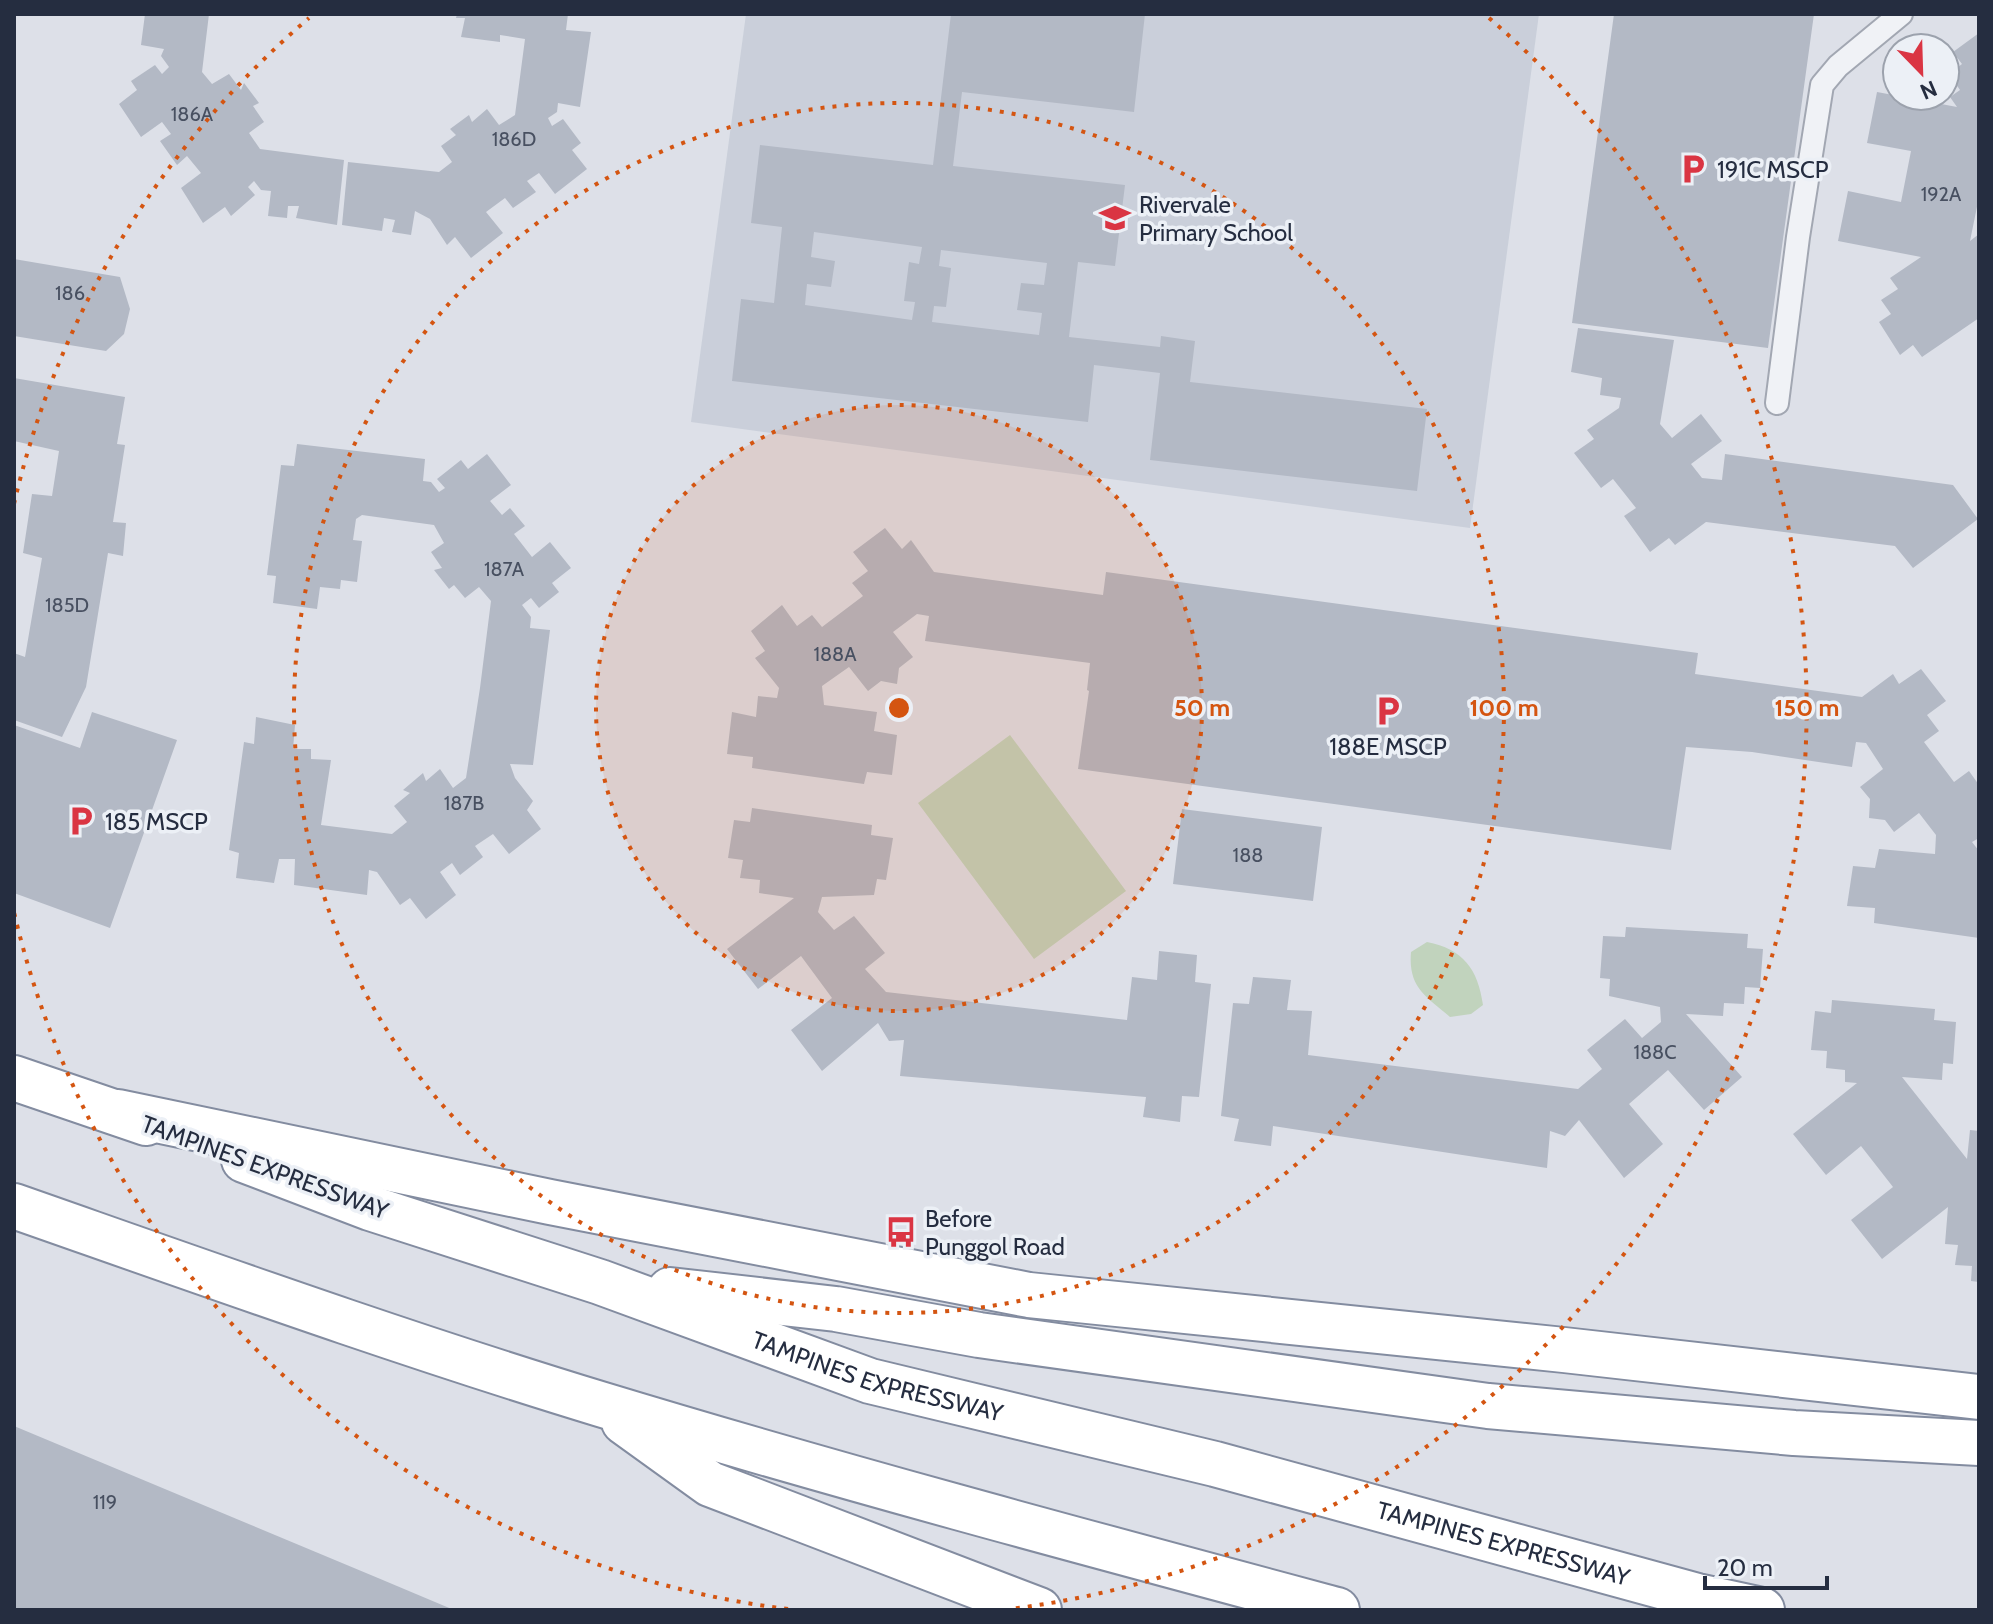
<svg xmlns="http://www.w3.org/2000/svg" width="1993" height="1624" viewBox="0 0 1993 1624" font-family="Cabin,sans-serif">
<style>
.built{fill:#cacfda}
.green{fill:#c1d3bd}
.building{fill:#b3b9c5;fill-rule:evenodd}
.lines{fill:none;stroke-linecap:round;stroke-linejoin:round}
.lane-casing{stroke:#a2a7b2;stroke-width:26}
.highway-casing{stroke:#838ca0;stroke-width:48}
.lane{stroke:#f0f2f6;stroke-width:22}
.highway{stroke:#fff;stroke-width:44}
.ring{fill:none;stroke:#d45511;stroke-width:4;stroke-dasharray:4 8}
.labels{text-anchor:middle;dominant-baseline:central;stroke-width:7;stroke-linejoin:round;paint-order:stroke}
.number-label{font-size:20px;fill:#485061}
.poi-label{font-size:24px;fill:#252d40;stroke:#ecf0f6;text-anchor:start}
.street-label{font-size:24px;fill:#252d40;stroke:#ecf0f6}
.centre{fill:#d45511;stroke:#ecf0f6;stroke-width:4}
.ring-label{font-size:24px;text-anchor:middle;font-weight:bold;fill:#d45511;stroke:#ecf0f6;stroke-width:7;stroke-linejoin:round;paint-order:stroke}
</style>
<rect width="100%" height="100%" fill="#dde0e8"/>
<path class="built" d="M746,14H1539L1470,528L691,422Z"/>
<path class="green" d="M1010,735L1126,891L1034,959L918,803Z
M1427,942C1463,949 1478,969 1483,1005L1471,1014L1450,1017C1425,996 1408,987 1411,952Z"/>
<path class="building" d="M145,14H209L202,72L212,84L229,74L241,90L244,83L259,103L253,106L264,122L249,133L260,149L344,160L337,225L296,218L299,206H288L287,218L268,216L271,191L261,190L254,181L248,187L255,195L231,216L225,207L203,223L181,188L201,173L187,156L177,165L160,141L171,134L162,122L141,137L119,104L137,90L131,81L155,65L162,74L169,67L161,56L164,49L141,45Z
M457,14H568L566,30L591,32L580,107L558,103L557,112L548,118L552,126L563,119L581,143L572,150L587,169L555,194L539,173L527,181L536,192L513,208L505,198L486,212L503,233L471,258L455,237L447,245L430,219L415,211L411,235L392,232L395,220L384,218L382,231L342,225L348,162L439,172L452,162L441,146L456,135L450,129L469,115L472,122L487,109L499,125L515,115L525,39L500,35V42L461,37L465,18H456Z
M951,14H1145L1134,112L962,92L953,166L1125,185L1115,266L1078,262L1069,337L1160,347L1161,336L1195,341L1190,382L1427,409L1417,491L1150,460L1160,373L1094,365L1088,422L732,381L741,299L774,303L782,227L751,223L760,145L933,165ZM814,232L922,247L919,264L909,262L904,301L915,302L912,320L805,305L807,284L831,287L835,261L811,257ZM941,250L1047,263L1044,285L1021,283L1017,310L1042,313L1039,335L932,322L934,306L946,307L951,268L939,266Z
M1614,14H1814L1768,348L1572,323Z
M1979,33V197L1970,241L1979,234V318L1922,357L1913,345L1900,355L1879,322L1891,314L1881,300L1898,289L1890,278L1921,257L1838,241L1848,191L1901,202L1911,151L1867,143L1877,92L1957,107L1950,97L1960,90L1949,74L1962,64L1953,52Z
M14,259L120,277L130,309L124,334L106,351L14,336Z
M1578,328L1674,340L1660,424L1672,438L1701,414L1722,441L1691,464L1702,478L1722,480L1725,454L1953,485L1978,519L1913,568L1895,546L1706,522L1675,545L1669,538L1650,552L1624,516L1636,508L1613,479L1601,488L1574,453L1594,439L1587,430L1619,408L1621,398L1600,395L1602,378L1571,372Z
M14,378L125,397L117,444L125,445L113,522L126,523L123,556L108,553L86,687L62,737L14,720V653L25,657L42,558L23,553L32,494L52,496L59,451L14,441Z
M297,444L425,459L423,481L431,482L439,492L445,488L437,479L461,460L468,469L487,454L511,485L490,501L502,515L510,508L525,526L514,534L532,557L550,542L571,568L552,583L559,592L539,608L531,598L522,605L531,617L530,628L550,630L533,765L510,764L515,778L533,801L527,810L541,829L509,854L493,834L475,846L483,857L460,875L452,863L440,872L456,895L426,919L410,898L400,905L377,872L369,870L367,895L294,885L295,859H279L274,883L236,878L239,853L229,850L244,742L254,744L256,717L295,725L293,749H311V759L331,760L321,825L392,834L407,822L394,806L410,793L403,790L423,773L426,781L440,769L453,788L466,778L480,688L491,601L479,587L465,598L454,585L449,589L434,570L442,568L431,552L444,543L434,525L362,515L356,519L353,540L362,541L357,582L341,580L340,589L320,587L317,609L273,603L276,576L267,575L281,465L294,466Z
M885,528L902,549L911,540L934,572L1103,595L1106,572L1698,653L1695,674L1862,697L1893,674L1899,684L1921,669L1946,701L1927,715L1939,731L1924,742L1954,782L1969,771L1979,785V838L1972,842L1979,851V938L1874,923L1875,908L1847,906L1853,866L1875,868L1879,849L1935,854L1936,835L1919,813L1894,832L1885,820L1869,818L1870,799L1860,787L1883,769L1866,743L1856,742L1852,767L1752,752L1686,747L1671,850L1078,769L1089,691L1087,690L1090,663L925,641L929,616L917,614L893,632L913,657L899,668L897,684L881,681L868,691L849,667L822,686L824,705L877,712L874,731L897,735L892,775L867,772L864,784L752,768L753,757L727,754L732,712L756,717L758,696L777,698L779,688L755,658L765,651L751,631L782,605L797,626L812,615L822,627L863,596L852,583L868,571L853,552Z
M92,712L177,740L110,928L14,893V725L80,748Z
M752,808L872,825L871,835L893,838L886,880L877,879L874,895L822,897L818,912L834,930L854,916L885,953L865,969L886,992L1127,1020L1132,977L1157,980L1159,951L1197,955L1195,982L1211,984L1199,1097L1182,1096L1180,1122L1143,1117L1146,1097L900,1076L904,1040L889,1041L878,1023L822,1071L791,1030L832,998L801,956L758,989L727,949L794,898L759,893L760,880L740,878L743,860L728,858L734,820L750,822Z
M1182,809L1322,827L1313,901L1173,884Z
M1626,927L1748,934L1747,948L1763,949L1760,988L1745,987L1744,1004L1724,1003L1723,1016L1686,1014L1742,1077L1704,1110L1668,1070L1629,1104L1663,1144L1624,1178L1579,1120L1565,1136L1550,1131L1547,1168L1273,1126L1271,1146L1234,1141L1239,1119L1221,1116L1233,1003L1249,1004L1253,977L1291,980L1287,1010L1312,1011L1308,1055L1578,1089L1602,1069L1587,1050L1625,1019L1642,1038L1661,1022L1660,1007L1609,996L1610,979L1600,978L1603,936L1625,937Z
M1832,1000L1935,1009L1934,1020L1956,1022L1953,1064L1943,1063L1942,1080L1902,1077L1967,1159L1970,1130L1979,1131V1282L1971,1281L1972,1266L1955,1265L1958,1245L1945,1244L1948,1207L1882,1259L1851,1220L1893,1187L1861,1146L1826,1175L1793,1134L1857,1083L1845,1082V1070L1826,1068L1827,1051L1811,1050L1815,1011L1831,1013Z
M14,1426L378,1578L454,1610H14Z"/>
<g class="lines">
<defs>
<path id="lane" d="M1777,403L1798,237L1822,85L1838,66L1901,14"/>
<g id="highway">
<path d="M14,1078L146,1123"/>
<path d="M118,1112L550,1202L1029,1295L1564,1350L1979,1397"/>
<path id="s1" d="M244,1160L370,1208L600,1282L870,1381L1215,1464L1697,1596L1762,1610"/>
<path d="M14,1206C208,1274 403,1344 600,1404C844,1478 1091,1544 1337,1610"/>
<path d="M670,1290L836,1309L979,1335L1488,1406L1794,1433L1979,1443"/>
<path d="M624,1422L710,1484L1039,1610"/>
</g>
</defs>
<use href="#lane" class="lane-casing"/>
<use href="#highway" class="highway-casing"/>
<use href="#lane" class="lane"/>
<use href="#highway" class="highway"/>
</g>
<circle cx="899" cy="708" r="303" fill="#d45511" fill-opacity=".12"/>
<g class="ring">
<circle cx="899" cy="708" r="303"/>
<circle cx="899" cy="708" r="605"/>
<path d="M788 1609A908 908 0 0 1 14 912M14 504A908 908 0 0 1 309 18M1489 18A908 908 0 0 1 1010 1609"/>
</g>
<defs>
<symbol id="parking-bare" viewBox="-9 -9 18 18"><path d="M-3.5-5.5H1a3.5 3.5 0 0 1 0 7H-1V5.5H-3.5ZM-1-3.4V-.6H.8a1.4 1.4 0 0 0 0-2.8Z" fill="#da3543" stroke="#ecf0f6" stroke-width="2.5" paint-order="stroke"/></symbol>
<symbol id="school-bare" viewBox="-9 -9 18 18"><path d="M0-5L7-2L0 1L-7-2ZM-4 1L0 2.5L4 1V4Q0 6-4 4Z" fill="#da3543" stroke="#ecf0f6" stroke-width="2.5" paint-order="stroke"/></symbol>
<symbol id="bus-bare" viewBox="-9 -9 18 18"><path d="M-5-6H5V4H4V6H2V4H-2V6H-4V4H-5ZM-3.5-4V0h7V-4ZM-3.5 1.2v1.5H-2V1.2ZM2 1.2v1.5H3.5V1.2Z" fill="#da3543" stroke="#ecf0f6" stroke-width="2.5" paint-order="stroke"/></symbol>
</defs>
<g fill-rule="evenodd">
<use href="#parking-bare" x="1671" y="147" width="44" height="44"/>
<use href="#school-bare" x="1093" y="196" width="44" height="44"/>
<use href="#parking-bare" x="1366" y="689" width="44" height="44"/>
<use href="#parking-bare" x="59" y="799" width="44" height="44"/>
<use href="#bus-bare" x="879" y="1210" width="44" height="44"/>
</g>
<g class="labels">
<g class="number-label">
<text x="192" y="114">186A</text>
<text x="514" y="139">186D</text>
<text x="1941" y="194">192A</text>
<text x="70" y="293">186</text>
<text x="504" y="569">187A</text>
<text x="67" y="605">185D</text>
<text x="835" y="654">188A</text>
<text x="464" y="803">187B</text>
<text x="1248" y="855">188</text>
<text x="1655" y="1052">188C</text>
<text x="105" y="1502">119</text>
</g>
<g class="poi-label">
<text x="1717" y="169">191C MSCP</text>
<text x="1139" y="204">Rivervale<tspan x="1139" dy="28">Primary School</tspan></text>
<text x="1388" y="746" text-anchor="middle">188E MSCP</text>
<text x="105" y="821">185 MSCP</text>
<text x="925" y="1218">Before<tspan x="925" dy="28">Punggol Road</tspan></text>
</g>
<g class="street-label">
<text transform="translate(265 1167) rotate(20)">TAMPINES EXPRESSWAY</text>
<text stroke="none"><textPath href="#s1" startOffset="670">TAMPINES EXPRESSWAY</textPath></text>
<text stroke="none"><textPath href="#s1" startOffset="1318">TAMPINES EXPRESSWAY</textPath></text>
</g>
</g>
<circle cx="899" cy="708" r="12" class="centre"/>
<g class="ring-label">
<text x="1202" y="716">50 m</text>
<text x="1504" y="716">100 m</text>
<text x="1807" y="716">150 m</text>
</g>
<rect width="1993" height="1624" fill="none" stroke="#252d40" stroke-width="32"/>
<g transform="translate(1921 72) rotate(157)"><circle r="38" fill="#ecf0f6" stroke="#9ca2ad" stroke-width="2"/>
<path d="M0-6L14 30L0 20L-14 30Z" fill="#da3543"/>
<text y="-12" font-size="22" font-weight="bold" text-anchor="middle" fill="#252d40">N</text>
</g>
<path d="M1705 1576v12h122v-12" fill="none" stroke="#252d40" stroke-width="4"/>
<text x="1717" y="1576" font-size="24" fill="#252d40" stroke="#ecf0f6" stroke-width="6" paint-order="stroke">20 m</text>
</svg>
